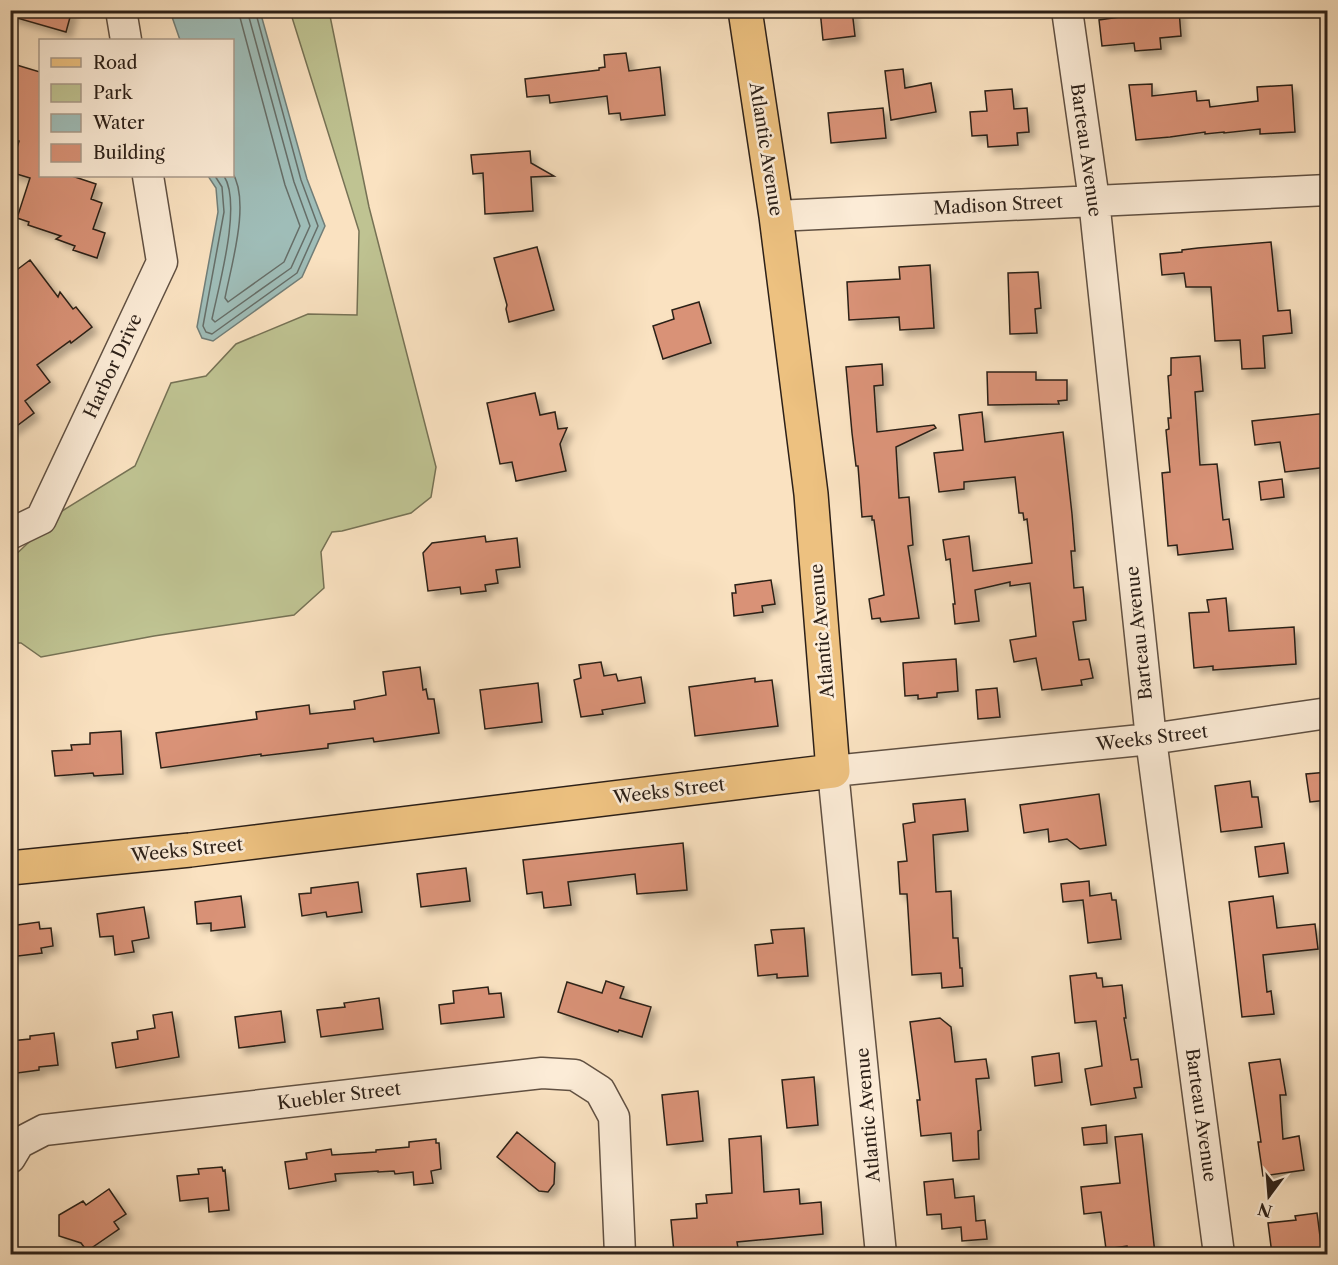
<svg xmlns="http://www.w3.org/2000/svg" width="1338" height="1265" viewBox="0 0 1338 1265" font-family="'Libre Caslon Text',serif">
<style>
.green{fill:#bfc392;stroke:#767255;stroke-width:1.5}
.water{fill:#9fbdb8;stroke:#717e78;stroke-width:1.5}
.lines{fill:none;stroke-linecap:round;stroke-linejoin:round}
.shore{stroke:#666e68;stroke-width:1.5}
.building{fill:#d99277;stroke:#2c2018;stroke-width:1.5;filter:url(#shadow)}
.minor-casing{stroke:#605042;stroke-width:33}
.major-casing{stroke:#2c2018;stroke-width:36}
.minor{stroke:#fcecd7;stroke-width:30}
.major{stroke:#edc180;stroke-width:33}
.labels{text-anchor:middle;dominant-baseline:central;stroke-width:5;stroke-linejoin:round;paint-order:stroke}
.street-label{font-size:18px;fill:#2c2018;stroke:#fcecd7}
</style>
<defs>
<filter id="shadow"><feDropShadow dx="5.5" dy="5.5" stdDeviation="3" flood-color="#0004"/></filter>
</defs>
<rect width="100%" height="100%" fill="#fae2c1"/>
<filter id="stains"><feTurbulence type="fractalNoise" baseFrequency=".00333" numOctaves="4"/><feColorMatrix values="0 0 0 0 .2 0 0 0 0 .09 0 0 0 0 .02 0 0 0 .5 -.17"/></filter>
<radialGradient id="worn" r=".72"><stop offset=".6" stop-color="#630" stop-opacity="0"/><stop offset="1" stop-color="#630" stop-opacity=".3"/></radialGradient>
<path class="green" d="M290,11H329L369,207L436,467L431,497L411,513L342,531L332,532L321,552L324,588L294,615L154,636L41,657L21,643H11V559L62,511L135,466L171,383L206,376L236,344L308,314L357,315L359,231Z"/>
<path class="water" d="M170,11H260L307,179L325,226L302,277L213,341L202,338L197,327L218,212L216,188L208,176H232V40H180Z"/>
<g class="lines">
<path class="shore" d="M232,172C251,201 231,266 225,298L228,302L284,262L300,226L285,185L238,10
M215,176L222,187L224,212L203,326L206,332L212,334L297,273L318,226L301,180L255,10
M224,176C242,204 219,285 212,319L215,322L291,268L310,226L294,182L247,10"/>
</g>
<path class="building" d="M10,10H72L66,32L10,16Z
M820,10H852L855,36L823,40Z
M1126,10H1179L1181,36L1160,38L1161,49L1135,51L1134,43L1102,46L1099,20L1126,16Z
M626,53L629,71L660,67L665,115L621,120L620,113L609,114L607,96L550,103L549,95L527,97L525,79L599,70V68L605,67L604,55Z
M10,63L40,72V176H72L96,184L91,199L102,203L93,229L105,233L97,258L73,250L75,246L56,239L61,236L28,225L29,222L17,218L30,178L10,172L19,141L10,139Z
M903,69L905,88L931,83L936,112L891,120L885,71Z
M1152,84V96L1196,91L1197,101L1209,100L1210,107L1258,101L1257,87L1292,85L1295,132L1260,134V129L1224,133V132L1205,134V132L1170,137L1136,140L1129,85Z
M1012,89L1014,109L1027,108L1029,132L1017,133L1018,145L988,147L987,135L972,136L970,112L987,111L985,91Z
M883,108L886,138L831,143L828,113Z
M530,151L531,163L554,176L531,177L533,211L485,214L483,173L473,174L471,155Z
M1271,242L1278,311L1290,310L1292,333L1263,336L1265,368L1242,369L1240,340L1215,341L1211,287H1186L1184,273L1162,275L1160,254L1182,252V250L1198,248Z
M537,247L554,310L509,322L506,309L507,305L494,258Z
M30,260L58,297L60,292L73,309L76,307L92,327L71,343L70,341L37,365L50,382L25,401L34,413L10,431V275Z
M930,265L934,328L900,330L899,317L849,320L847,282L900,279L899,267Z
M1038,272L1041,308L1035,309L1037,333L1010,334L1008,273Z
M699,302L711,343L663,359L653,326L674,319L672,310Z
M1200,356L1203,391L1195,392L1200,465L1217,464L1223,520L1229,519L1233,549L1178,555L1177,545L1168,546L1162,473L1170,472L1166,430L1169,429L1168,418H1171L1168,376L1171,375V358Z
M882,364L883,385L874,386L877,432L934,425L936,428L896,447L899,498L909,497L913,545L908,546L919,618L881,622L880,618L872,619L869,599L884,595L874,520H872V516L862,517L858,466H856L852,433L846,367Z
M987,372H1036V380H1067V400L1058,401L1059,404L988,405Z
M535,393L540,415L555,412L558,429L567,428L560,444L566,471L516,481L512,462L500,464L487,403Z
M982,412L985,442L1063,432L1072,514L1075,551H1071L1074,588L1083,587L1086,620L1073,622L1079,660L1089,659L1093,678L1081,680L1082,685L1042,690L1036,658L1014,662L1010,640L1036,636L1030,583L1010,586V582L975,590L979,621L955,624L953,604H955L950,559L946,560L943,540L969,536L973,571L1032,563L1027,519L1024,520L1023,513H1019L1015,477L964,482V489L939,492L934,453L963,450L959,415Z
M1328,413V467L1285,472L1280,442L1255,445L1252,421Z
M1282,479L1284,497L1261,500L1259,482Z
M485,536L486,542L517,538L520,567L496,570L498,583L485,585L486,591L461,594L460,587L428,591L423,553L432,543Z
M771,580L775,604L762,606L763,612L734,616L732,593H736L735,585Z
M1226,598L1229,631L1294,627L1296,664L1213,670V666L1194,668L1189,613L1209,612L1207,600Z
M956,659L958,691L937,693V697L918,699V695L905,696L903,663Z
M601,662L604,676L616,674L618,681L641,677L645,703L602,710L603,714L581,717L574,680L581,678L579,665Z
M420,667L423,690L426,689L428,699H434L439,733L374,742L373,738L328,744V748L261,756V754L161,768L156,733L257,719L256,712L309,705L310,714L355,709L354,701L386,695L383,672Z
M755,678V682L772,680L778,726L695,736L689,687Z
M538,683L542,722L485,729L480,690Z
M997,688L1000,717L978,719L976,690Z
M121,731L123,774L94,776L93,773L55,776L52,751L72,750L71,745L90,744V733Z
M1328,772V800L1310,802L1306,774Z
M1250,781L1252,797H1258L1262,827L1221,832L1215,786Z
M1099,794L1106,845L1080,849L1067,839L1049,842L1048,829L1024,833L1020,805Z
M965,799L968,831L933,835L936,892L951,891L953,938H958L960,968H962L963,986L942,988L941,973L912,975L907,894H900L898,862L907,861L903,824L915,822L913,804Z
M683,843L687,890L637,894L635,874L568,882L571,905L544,908L542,892L527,894L523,860Z
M1284,843L1288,873L1259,877L1255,847Z
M466,868L470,901L421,907L417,874Z
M1089,881L1090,896L1111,893L1112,900H1116L1121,939L1088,943L1083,900L1063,902L1061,884Z
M358,882L362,912L327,917L326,912L302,916L299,894L311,893V888Z
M241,896L245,927L211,931V923L197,924L195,902Z
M1273,896L1277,928L1315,924L1318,949L1263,955L1267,992L1271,991L1274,1014L1242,1017L1229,902Z
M144,907L149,938L132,941L134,952L115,955L113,936L100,937L97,914Z
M39,922L40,929L51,928L53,946L41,948L42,953L10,957V926Z
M804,928L808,976L777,978V974L758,976L755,945L773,943L771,930Z
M1096,973L1097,978H1102L1103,987L1122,985L1126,1018H1124L1131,1060L1138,1059L1142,1087L1134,1088L1136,1098L1091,1105L1085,1069L1102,1066L1096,1021L1075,1023L1070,976Z
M606,981L624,987L620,998L651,1007L642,1037L619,1030L618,1032L558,1012L567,982L602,993Z
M488,987L489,994L501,993L504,1017L441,1024L439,1005L454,1003L453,991Z
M379,998L383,1029L321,1037L317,1010L345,1007L344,1003Z
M281,1011L285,1042L239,1048L235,1017Z
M172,1012L179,1057L116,1068L112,1043L138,1039L137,1031L155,1028L153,1015Z
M940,1018L951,1027L955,1062L986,1059L989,1078L976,1079L981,1130L978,1131L979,1159L953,1161L951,1133L921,1136L917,1100H920L910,1022Z
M54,1033L58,1065L39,1067V1070L10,1074V1041L30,1039V1036Z
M1059,1053L1062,1082L1035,1086L1032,1057Z
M1280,1059L1286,1095H1280L1283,1139L1299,1136L1304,1170L1263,1176L1258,1142H1261L1249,1063Z
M814,1077L818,1125L787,1128L782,1080Z
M698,1091L703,1141L667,1145L662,1095Z
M1106,1125L1107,1143L1084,1145L1082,1128Z
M517,1132L555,1163L554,1184L548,1192L539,1191L497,1157Z
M1142,1134L1155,1254H1128L1127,1246L1106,1249L1101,1212L1084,1214L1081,1187L1120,1183L1115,1137Z
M761,1136L764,1192L799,1189L800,1204L821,1202L823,1234L737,1242L738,1248L674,1253L671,1220L697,1218L696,1204L707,1203L706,1195L732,1193L729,1139Z
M436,1139V1143H439L441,1169L431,1171L433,1183L414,1185L413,1172L395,1174L394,1171L378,1172V1171L335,1174L336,1181L289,1189L285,1162L307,1159L306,1153L331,1149L332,1155L376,1152V1150L409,1147V1142Z
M222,1167L223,1171L225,1170L229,1210L209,1212L208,1198L180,1201L177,1176L199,1174L198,1169Z
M953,1179L955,1198L974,1196L976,1221L985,1220L987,1239L962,1241L961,1227L942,1229L941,1214L927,1215L924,1182Z
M109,1189L126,1214L114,1222L119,1229L87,1251L81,1243L59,1236V1215L83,1201L86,1205Z
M1317,1213L1322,1252L1272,1254L1268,1223L1296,1220L1295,1216Z"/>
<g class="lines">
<defs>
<path id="minor" d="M121,10L126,40
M1067,10L1094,200L1151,739L1219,1254
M776,216L1328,190
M10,534L41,519L162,262L148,176
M10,1158L19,1143L44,1130L542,1073L575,1075L600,1091L614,1117L620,1254
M881,1254L833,771L1151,739L1328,713"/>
<path id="major" d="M10,868L190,850L833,771L811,494L776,216L745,10"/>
</defs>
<use href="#minor" class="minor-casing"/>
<use href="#major" class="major-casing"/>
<use href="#minor" class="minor"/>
<use href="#major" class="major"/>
</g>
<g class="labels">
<g class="street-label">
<text transform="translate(766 149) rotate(81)">Atlantic Avenue</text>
<text transform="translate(1086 150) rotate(82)">Barteau Avenue</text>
<text transform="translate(998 205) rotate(-3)">Madison Street</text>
<text transform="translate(113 366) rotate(-65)">Harbor Drive</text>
<text transform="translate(822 631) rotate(-95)">Atlantic Avenue</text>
<text transform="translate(1139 633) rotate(-96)">Barteau Avenue</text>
<text transform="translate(1152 738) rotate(-7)">Weeks Street</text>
<text transform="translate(669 791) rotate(-7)">Weeks Street</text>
<text transform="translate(187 850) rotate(-6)">Weeks Street</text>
<text transform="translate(339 1096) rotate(-7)">Kuebler Street</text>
<text transform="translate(868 1115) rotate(-95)">Atlantic Avenue</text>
<text transform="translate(1201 1115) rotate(82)">Barteau Avenue</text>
</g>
</g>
<rect width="1338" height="1265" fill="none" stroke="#fae2c1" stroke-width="36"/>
<rect x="12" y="12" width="1314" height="1241" fill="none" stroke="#2c2018" stroke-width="3"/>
<rect x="18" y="18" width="1302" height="1229" fill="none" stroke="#2c2018" stroke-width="1.5"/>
<rect x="39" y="39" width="195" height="138" fill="#fcecd7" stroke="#a99a8b" stroke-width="1.5"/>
<rect x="51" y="58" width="30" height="9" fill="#edc180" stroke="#a99a8b" stroke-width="1.5"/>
<text x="93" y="69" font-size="18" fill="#2c2018">Road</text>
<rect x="51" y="84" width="30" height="18" fill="#bfc392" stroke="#a99a8b" stroke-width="1.5"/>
<text x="93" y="99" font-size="18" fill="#2c2018">Park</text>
<rect x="51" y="114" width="30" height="18" fill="#9fbdb8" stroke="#a99a8b" stroke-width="1.5"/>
<text x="93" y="129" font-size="18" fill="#2c2018">Water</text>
<rect x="51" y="144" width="30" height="18" fill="#d99277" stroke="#a99a8b" stroke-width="1.5"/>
<text x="93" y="159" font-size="18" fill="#2c2018">Building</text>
<g transform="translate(1269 1196) rotate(196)" stroke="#fcecd7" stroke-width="4.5" paint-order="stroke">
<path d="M0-4.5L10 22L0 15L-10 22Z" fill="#2c2018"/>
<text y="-9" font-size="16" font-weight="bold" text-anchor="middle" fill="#2c2018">N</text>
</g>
<rect width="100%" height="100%" filter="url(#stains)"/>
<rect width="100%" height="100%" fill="url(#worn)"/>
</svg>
